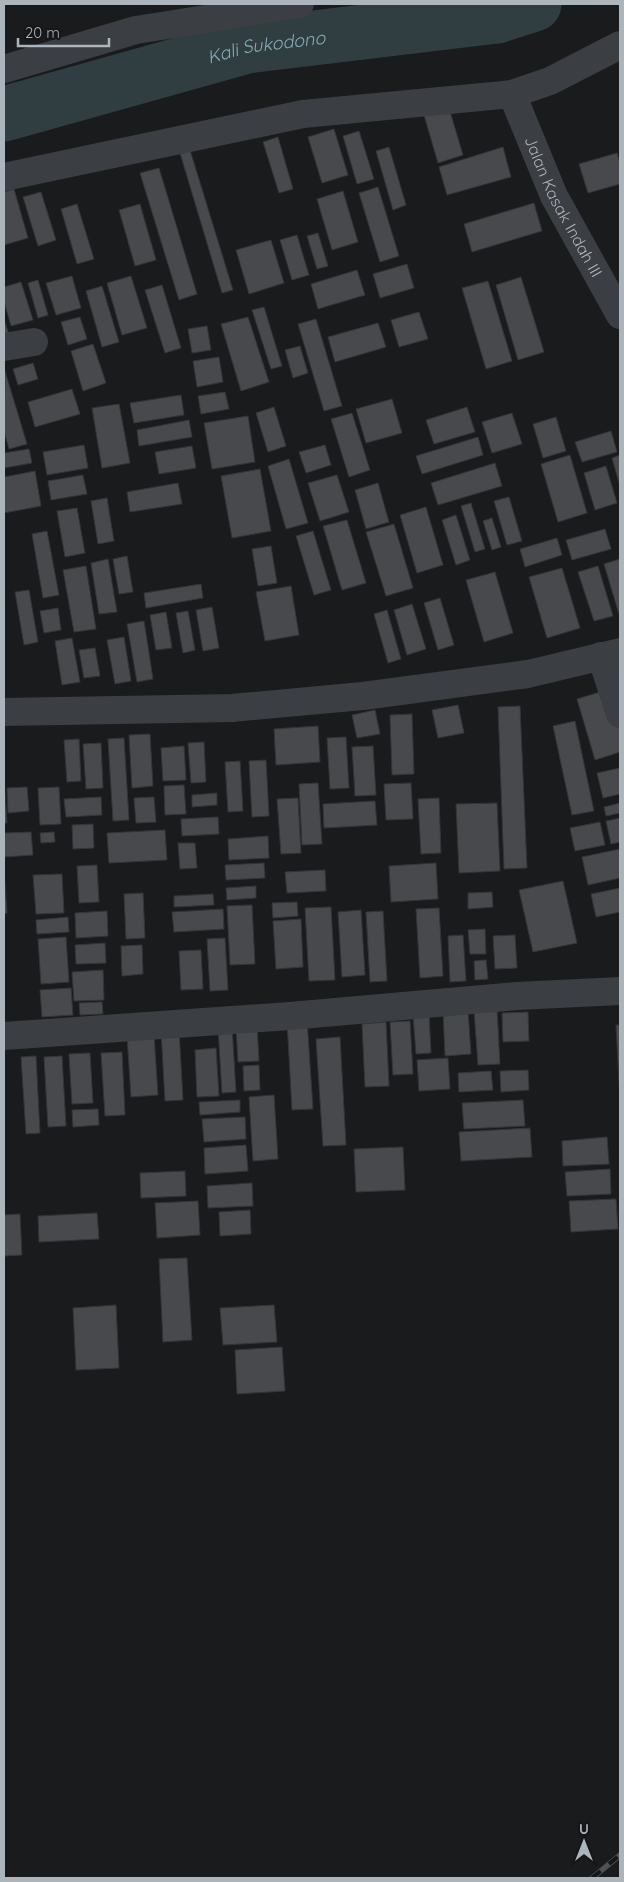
<svg xmlns="http://www.w3.org/2000/svg" width="624" height="1882" viewBox="0 0 624 1882" font-family="Quicksand,sans-serif">
<style>
.lines{fill:none;stroke-linecap:round;stroke-linejoin:round}
.river{stroke:#303e41;stroke-width:55}
.building{fill:#47494d;stroke:#343539}
.minor{stroke:#3b3e42;stroke-width:28}
.rail-casing{stroke:#4e5357;stroke-width:5.5}
.rail{stroke:#151618;stroke-width:4;stroke-dasharray:11;stroke-linecap:butt}
.labels{text-anchor:middle;dominant-baseline:central;stroke-width:4;stroke-linejoin:round;paint-order:stroke}
.street-label{font-size:16px;fill:#adb5bc;stroke:#151618}
.water-label{font-size:18px;font-style:italic;fill:#85acb6;stroke:#151618}
</style>
<rect width="100%" height="100%" fill="#1a1b1d"/>
<g class="lines">
<path class="river" id="s1" d="M4,114L247,46L497,16L534,4"/>
</g>
<path class="building" d="M449,108L463,155L438,163L424,115Z
M334,129L348,175L322,183L308,137Z
M359,131L374,179L357,184L343,136Z
M278,137L293,189L279,193L263,142Z
M389,147L406,205L393,210L376,151Z
M503,147L511,177L447,195L439,167Z
M190,150L233,290L222,293L180,153Z
M617,153L620,164V184L588,193L579,164Z
M159,168L197,294L179,300L140,173Z
M378,187L399,256L380,262L359,193Z
M14,189L28,238L4,245V192Z
M343,191L358,242L332,250L317,199Z
M41,192L56,240L38,246L23,197Z
M534,203L542,231L472,252L464,224Z
M77,204L94,259L77,264L61,209Z
M140,204L156,260L135,266L119,210Z
M318,233L328,266L317,269L307,236Z
M297,235L309,275L292,280L280,240Z
M271,240L284,283L249,294L236,250Z
M407,264L414,288L380,298L373,274Z
M357,270L365,295L318,309L311,284Z
M72,276L81,308L56,315L46,283Z
M131,276L147,328L122,335L107,283Z
M521,277L544,352L518,360L496,285Z
M38,280L48,315L38,318L28,283Z
M488,281L512,361L486,369L462,288Z
M21,282L33,320L11,326L4,301V287Z
M162,285L181,348L165,353L145,290Z
M102,286L119,342L102,347L86,291Z
M264,307L282,366L271,369L252,310Z
M419,312L428,339L399,347L391,320Z
M80,317L87,339L68,345L61,322Z
M248,317L269,382L241,391L221,324Z
M4,319L10,338L4,340Z
M316,319L342,406L324,411L298,324Z
M378,323L386,347L335,362L328,337Z
M207,326L211,350L192,353L188,329Z
M93,344L106,383L83,391L71,351Z
M300,346L308,373L293,378L285,350Z
M219,357L223,382L197,387L193,361Z
M33,363L38,379L18,385L13,369Z
M5,371L27,444L9,449L4,431Z
M72,389L80,414L35,427L28,402Z
M225,392L229,409L201,414L198,396Z
M181,395L184,415L134,423L130,403Z
M392,399L402,433L366,443L356,409Z
M119,404L130,463L102,468L92,408Z
M274,407L286,446L268,452L256,413Z
M467,407L475,432L434,444L426,420Z
M352,413L370,470L349,477L331,419Z
M512,413L522,444L492,453L482,422Z
M248,416L255,462L212,469L204,423Z
M556,417L566,451L543,458L533,424Z
M189,420L192,437L139,446L137,430Z
M611,431L617,452L582,462L575,442Z
M478,437L483,455L422,474L416,456Z
M84,445L88,468L47,475L43,452Z
M325,445L331,465L306,473L299,452Z
M192,446L196,468L159,474L155,452Z
M29,449L32,463L4,468V453Z
M570,455L587,513L558,522L541,464Z
M620,455V486L612,458Z
M289,459L308,523L286,529L268,466Z
M495,463L502,486L438,505L431,483Z
M606,466L617,503L595,510L584,473Z
M260,469L271,531L232,538L221,476Z
M35,471L41,506L4,513V477Z
M83,475L87,494L51,500L48,481Z
M337,475L349,512L320,521L308,483Z
M178,483L182,504L130,512L127,492Z
M378,483L389,522L366,529L355,490Z
M509,497L522,541L507,545L494,501Z
M107,498L114,541L98,544L91,501Z
M471,503L485,549L475,552L461,506Z
M426,507L443,565L417,573L400,515Z
M77,508L85,553L65,557L57,511Z
M456,515L470,560L456,565L442,520Z
M492,518L501,547L492,550L483,521Z
M347,520L366,583L342,590L323,526Z
M394,524L413,588L386,596L366,532Z
M605,529L611,549L572,560L566,540Z
M47,531L59,595L43,598L32,534Z
M313,531L331,590L314,595L296,536Z
M557,538L562,555L525,567L520,549Z
M271,546L277,583L258,586L252,549Z
M127,556L133,592L119,594L113,559Z
M108,559L117,612L99,614L91,563Z
M620,559V614H619L604,564Z
M86,566L96,629L74,632L63,570Z
M598,566L613,616L594,621L578,572Z
M562,568L580,628L547,638L529,577Z
M495,572L513,633L484,642L466,580Z
M201,584L203,598L146,608L144,593Z
M291,586L299,635L265,641L256,592Z
M29,590L38,642L24,645L15,592Z
M440,598L454,645L438,650L424,603Z
M412,604L426,649L407,655L394,610Z
M212,607L219,648L203,651L196,610Z
M58,608L61,630L44,633L40,611Z
M387,610L401,659L388,663L374,614Z
M188,611L195,650L183,653L176,613Z
M166,612L172,648L156,650L150,615Z
M144,621L153,679L137,682L127,624Z
M124,637L131,681L115,684L107,640Z
M72,638L80,682L62,685L55,641Z
M95,648L100,676L84,678L79,650Z
M610,689L620,722V752L595,760L577,699Z
M458,705L464,733L438,738L432,710Z
M520,706L527,868L504,869L498,707Z
M375,710L380,734L357,738L352,715Z
M412,714L414,774L392,775L390,715Z
M575,721L594,811L572,815L553,726Z
M318,726L320,762L276,765L274,729Z
M150,734L153,786L132,788L129,735Z
M346,737L349,788L330,789L327,738Z
M124,738L129,820L113,821L108,739Z
M79,739L81,781L67,782L64,740Z
M204,742L206,782L191,783L188,743Z
M101,743L103,788L86,789L83,744Z
M184,746L186,780L163,781L161,748Z
M373,746L376,795L355,796L352,747Z
M266,760L269,816L252,817L249,761Z
M240,761L243,811L228,812L225,762Z
M620,768V794L603,798L597,773Z
M4,779L7,823H4Z
M318,783L322,844L302,845L299,784Z
M411,783L413,819L386,820L384,784Z
M184,785L186,814L165,815L164,786Z
M27,787L29,811L8,813L7,788Z
M59,787L61,824L40,825L38,788Z
M217,793V805L192,807V795Z
M101,797L102,815L66,817L64,799Z
M154,797L156,822L136,823L134,798Z
M298,798L301,853L281,854L277,799Z
M439,798L441,853L421,854L418,799Z
M375,801L377,825L324,828L323,804Z
M497,803L500,871L459,873L456,804Z
M620,803V813L606,816L604,807Z
M218,817L219,834L182,836L181,819Z
M620,818V842L611,844L606,821Z
M600,822L605,845L575,851L570,828Z
M93,824L94,848L73,849L72,825Z
M165,830L167,860L109,863L107,833Z
M31,832L33,855L4,857V833Z
M54,832L55,842L41,843L40,833Z
M268,836L269,858L229,860L228,839Z
M178,843H195L197,868L180,869Z
M620,849V878L588,885L582,857Z
M264,863L265,878L226,880L225,865Z
M436,863L438,899L391,902L389,866Z
M97,865L99,902L79,903L77,866Z
M4,869L7,913L4,914Z
M325,870L326,891L287,893L285,872Z
M62,874L64,913L36,914L33,875Z
M563,881L577,943L533,952L519,890Z
M256,886V898L227,900L226,888Z
M620,888V912L596,917L591,894Z
M492,892L493,907L468,909V893Z
M143,893L145,938L126,939L124,894Z
M213,894L214,905L174,907V896Z
M297,902L298,916L273,918L272,903Z
M252,905L255,964L230,965L227,906Z
M331,907L335,980L309,981L305,908Z
M439,908L443,976L420,978L416,909Z
M223,909L224,929L174,932L172,912Z
M361,910L365,975L342,977L338,912Z
M107,911L108,936L76,938L75,913Z
M383,911L387,981L370,982L366,912Z
M68,917L69,932L37,934L36,920Z
M301,919L303,967L276,969L273,921Z
M485,929L486,954H470L468,930Z
M463,935L466,981L450,982L448,936Z
M515,935L517,968L495,969L493,936Z
M66,937L69,982L41,984L38,939Z
M225,938L228,990L210,991L207,939Z
M105,943L106,963L76,964L75,945Z
M142,945L143,974L122,976L121,946Z
M201,950L203,989L181,990L179,951Z
M486,960L488,979L475,980L474,961Z
M103,970L104,1000L74,1001L72,972Z
M71,988L73,1015L42,1017L40,990Z
M102,1002L103,1014L80,1015L79,1003Z
M497,1009L500,1064L478,1065L474,1010Z
M468,1010L471,1054L445,1056L443,1011Z
M528,1012L529,1041L503,1042L502,1013Z
M429,1014L431,1053L416,1054L413,1015Z
M307,1020L313,1109L292,1110L287,1021Z
M410,1021L413,1074L393,1075L390,1022Z
M386,1022L389,1086L365,1087L362,1024Z
M257,1025L259,1061L238,1062L236,1027Z
M616,1025H620V1101Z
M232,1026L236,1092L222,1093L218,1027Z
M179,1029L183,1100L165,1101L161,1030Z
M154,1035L158,1095L131,1097L127,1036Z
M340,1037L346,1145L323,1146L316,1039Z
M216,1048L219,1096L197,1097L195,1050Z
M122,1052L125,1115L105,1116L101,1053Z
M90,1053L93,1103L72,1104L69,1054Z
M36,1056L40,1133L26,1134L21,1057Z
M62,1056L66,1126L48,1127L44,1057Z
M448,1058L450,1089L419,1091L417,1060Z
M259,1065L260,1090L244,1091L243,1066Z
M528,1070L529,1090L501,1092L500,1071Z
M491,1071L493,1090L459,1092L458,1073Z
M274,1095L278,1159L253,1161L249,1097Z
M240,1100V1112L200,1115L199,1102Z
M523,1100L525,1126L464,1129L462,1103Z
M98,1109L99,1125L73,1127L72,1110Z
M245,1117L246,1139L204,1142L202,1119Z
M530,1128L532,1157L461,1161L459,1132Z
M607,1137L609,1164L563,1166L562,1141Z
M246,1145L248,1171L205,1174L204,1148Z
M403,1147L405,1190L356,1192L354,1149Z
M610,1169L611,1194L567,1196L565,1172Z
M185,1171L186,1196L141,1198L140,1173Z
M252,1183L253,1206L208,1208L207,1186Z
M616,1199L618,1229L571,1232L569,1201Z
M198,1201L200,1235L157,1238L155,1203Z
M250,1210L251,1234L220,1236L219,1212Z
M97,1213L99,1239L39,1242L38,1216Z
M20,1214L22,1255L4,1256V1215Z
M187,1258L192,1340L163,1342L159,1259Z
M116,1305L119,1368L76,1370L73,1308Z
M274,1305L277,1342L223,1345L220,1308Z
M282,1347L285,1391L237,1394L235,1350Z"/>
<g class="lines">
<g class="minor">
<path d="M4,69L136,30L300,4"/>
<path id="s2" d="M512,94L554,196L620,315"/>
<path d="M4,177L303,114L512,94L550,81L620,45"/>
<path d="M4,347L34,342"/>
<path d="M601,656L620,714"/>
<path d="M4,712L232,708L363,696L528,674L620,652"/>
<path d="M4,1036L290,1016L517,996L620,991"/>
</g>
<defs>
<path id="rail" d="M592,1878L620,1855"/>
</defs>
<use href="#rail" class="rail-casing"/>
<use href="#rail" class="rail"/>
</g>
<g class="labels">
<g class="street-label">
<text stroke="none"><textPath href="#s2" startOffset="124">Jalan Kasak Indah III</textPath></text>
</g>
<g class="water-label">
<text stroke="none"><textPath href="#s1" startOffset="271">Kali Sukodono</textPath></text>
</g>
</g>
<rect width="624" height="1882" fill="none" stroke="#adb5bc" stroke-width="10"/>
<g transform="translate(584 1842)" stroke="#151618" stroke-width="4" paint-order="stroke">
<path d="M0-4L9 19L0 12L-9 19Z" fill="#adb5bc"/>
<text y="-8" font-size="14" font-weight="bold" text-anchor="middle" fill="#adb5bc">U</text>
</g>
<path d="M18 38v8h91v-8" fill="none" stroke="#adb5bc" stroke-width="2.5"/>
<text x="25" y="38" font-size="15" fill="#adb5bc" stroke="#151618" stroke-width="4" paint-order="stroke">20 m</text>
</svg>
